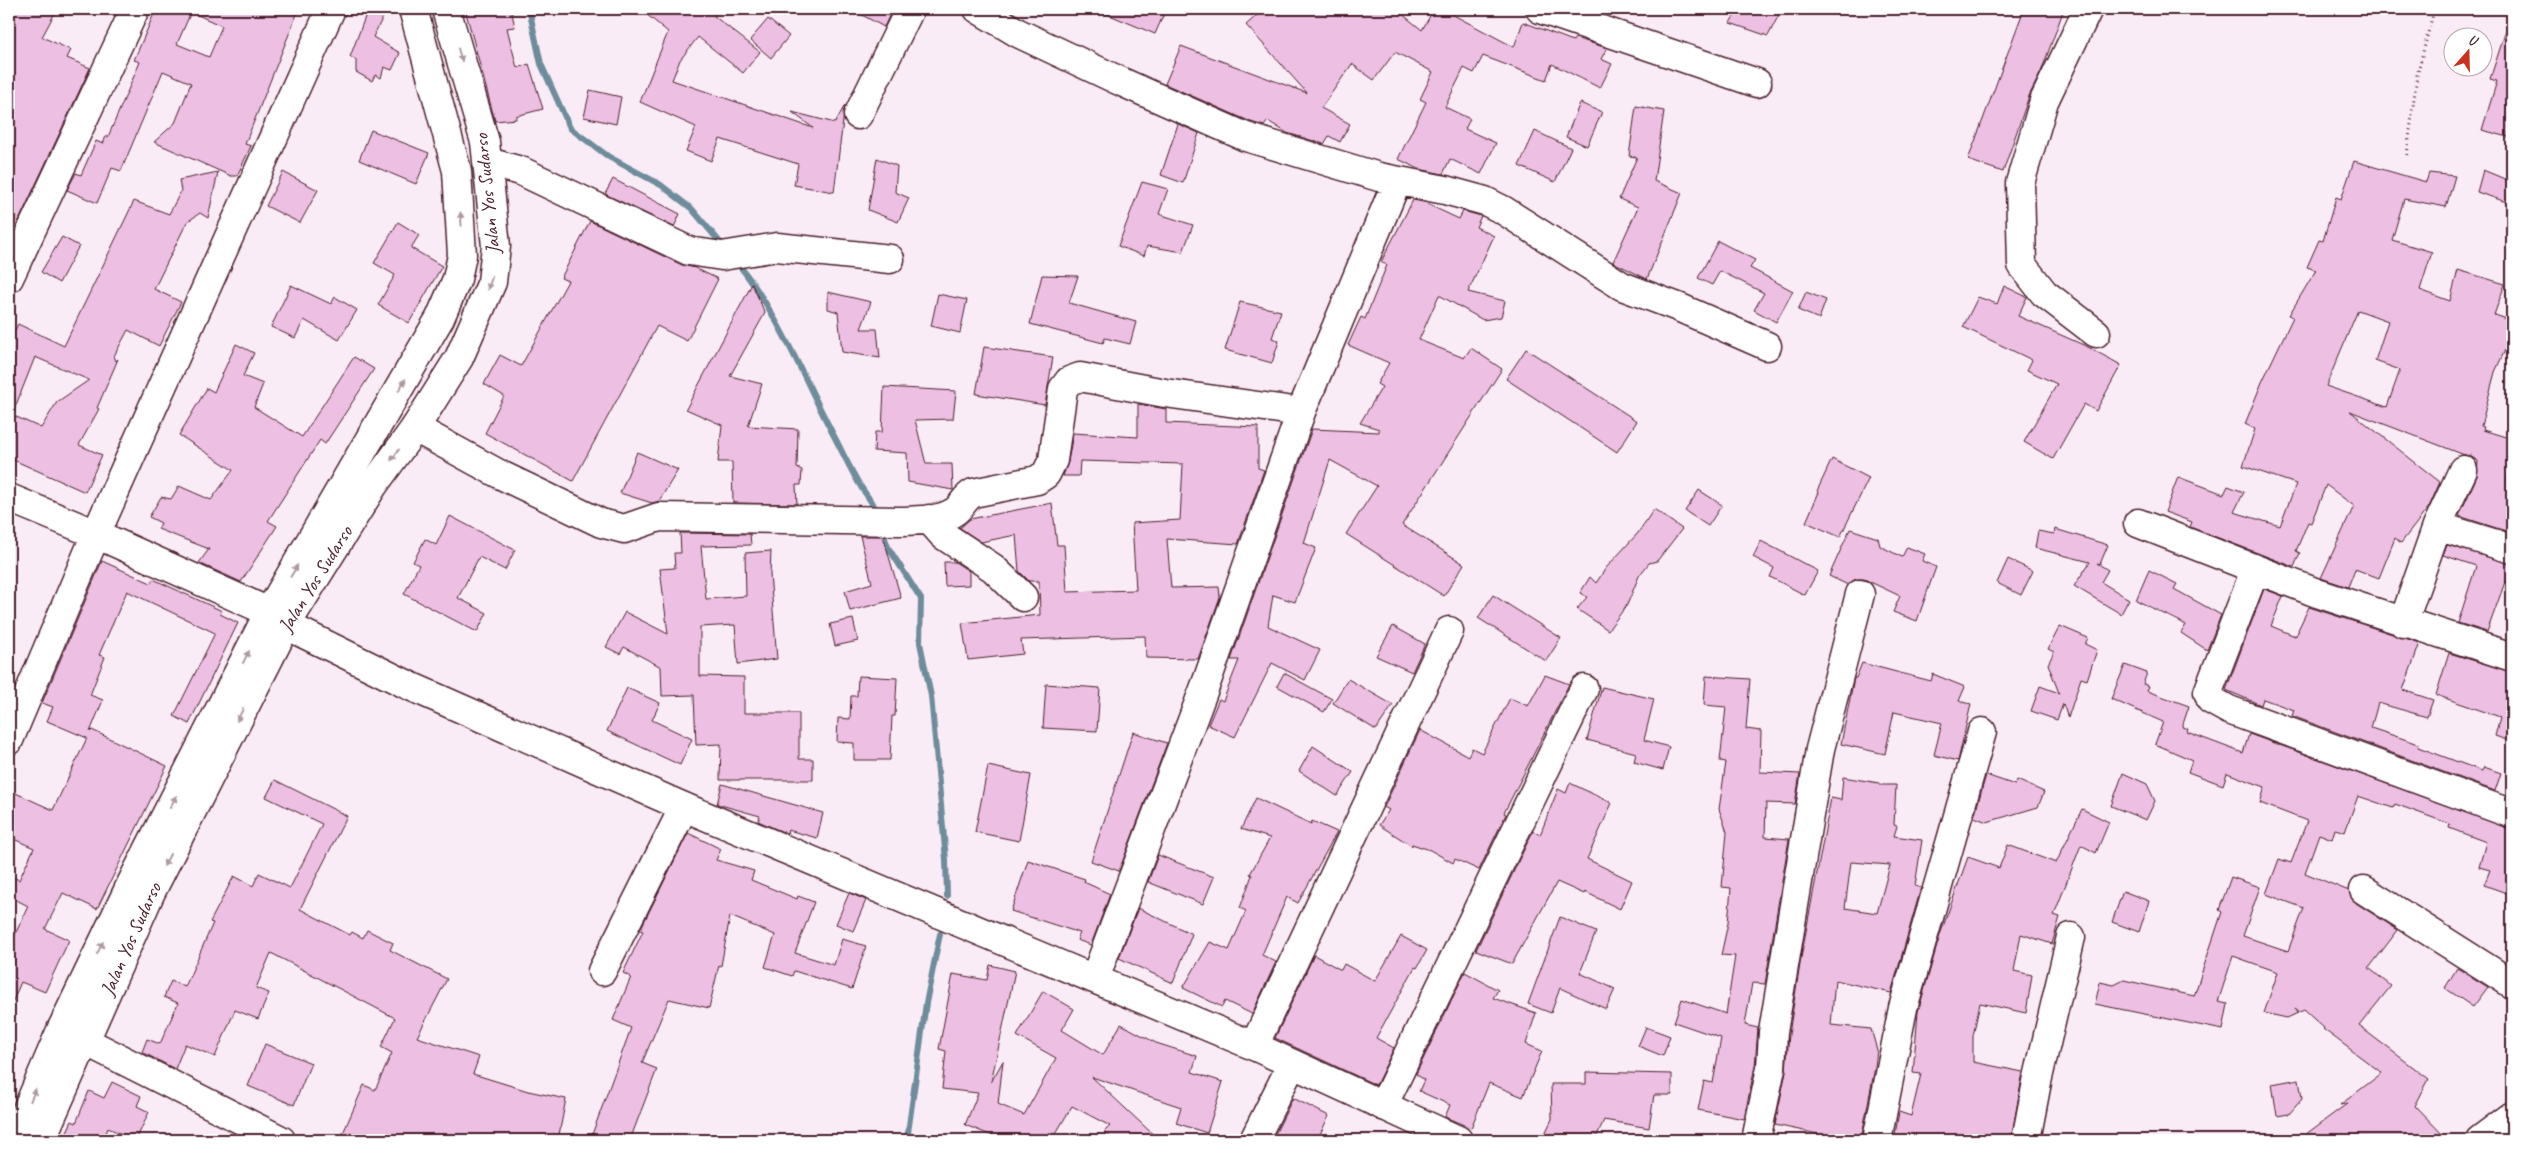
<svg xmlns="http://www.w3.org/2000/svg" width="2521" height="1149" viewBox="0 0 2521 1149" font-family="Caveat,sans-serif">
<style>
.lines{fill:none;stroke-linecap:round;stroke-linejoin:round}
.stream{stroke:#6e8c9b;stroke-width:6}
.building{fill:#edbfe3;stroke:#4a1f2b;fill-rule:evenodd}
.minor-casing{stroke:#4a1f2b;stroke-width:31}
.major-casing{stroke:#4a1f2b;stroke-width:31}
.highway-casing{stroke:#4a1f2b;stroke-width:31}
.path{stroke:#4a1f2b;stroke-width:3;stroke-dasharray:1 4;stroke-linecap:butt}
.minor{stroke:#fff;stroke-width:28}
.major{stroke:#fff;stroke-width:28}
.highway{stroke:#fff;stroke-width:28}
.oneway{fill:#ae9aa0}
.labels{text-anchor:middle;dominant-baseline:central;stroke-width:4;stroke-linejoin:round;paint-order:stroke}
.street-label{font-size:20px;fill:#4a1f2b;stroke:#fff}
</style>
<rect width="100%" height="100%" fill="#faecf7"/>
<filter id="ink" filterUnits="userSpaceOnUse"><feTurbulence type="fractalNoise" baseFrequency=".02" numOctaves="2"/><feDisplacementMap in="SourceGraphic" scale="10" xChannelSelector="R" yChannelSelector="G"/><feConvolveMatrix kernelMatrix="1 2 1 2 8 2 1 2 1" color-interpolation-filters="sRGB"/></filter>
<g filter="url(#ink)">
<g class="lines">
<path class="stream" d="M529,9L541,64L570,128L609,157L661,185L692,209L724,247
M735,260C778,312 803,377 834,436C843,453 851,471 861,487C867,496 873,502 876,513
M881,527L888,547L921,599L920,643L931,696L946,860L947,896
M907,1140L926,1003L940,934"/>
</g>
<path class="building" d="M9,9H57L42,37L71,50L67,58L90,68L15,229L9,226Z
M156,9H299L245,144L251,146L237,176H231L154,142L175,123L191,83L163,71L121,171L112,168L97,203L67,190L76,173L81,175L96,141L103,144L106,136L108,137L140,62L134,60ZM191,12L222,26L209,57L177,44Z
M368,9L384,15L373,37L400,53L392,70L384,67L381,78L375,75L372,81L356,72V60L350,57Z
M465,9H511L515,27L507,28L517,68L529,64L543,109L516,116V119L495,121Z
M640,9H721L714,16L760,52L743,73L698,37L680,60L672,80L813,128L792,112L835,123L845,105L834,192L794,185L798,164L720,139L711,161L686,151L696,127L640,102L668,32Z
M851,9H883L891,12L884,27Z
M1095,9H1166L1155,34Z
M1264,9H1396L1422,30L1434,9H1442L1514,47L1523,22L1573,41L1575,38L1607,48L1601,59L1612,64L1600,88L1552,64L1546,80L1483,56L1474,73L1464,68L1445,107L1470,119L1465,129L1496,143L1481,174L1450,159L1443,174L1419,169L1398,159L1426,102L1420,99L1433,72L1395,52L1374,80L1352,64L1321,108L1350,124L1340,142L1329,136L1324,144L1287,133L1268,121L1264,126L1251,122L1165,84L1181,46L1307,93L1246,25Z
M1738,9H1782L1768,36L1730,23Z
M2024,9H2064L2041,72L2029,96L2003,172L1968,160Z
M2510,18H2512V138L2482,130L2497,81L2490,79Z
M768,19L789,36L771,58L750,40Z
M590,90L621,97L616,124L584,117Z
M1580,103L1602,112L1587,146L1566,137Z
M1636,106L1664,111L1654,181L1682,193L1647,279L1613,262L1638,207L1619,199L1637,157L1629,156Z
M1178,124L1199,133L1183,183L1161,175Z
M371,130L429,153L416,184L359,160Z
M1535,131L1571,148L1555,182L1519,166Z
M877,158L897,166L895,192L909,198L898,222L868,210Z
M2354,161L2426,182L2429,173L2455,176L2446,207L2404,199L2392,240L2432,252L2420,290L2450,301L2458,270L2505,284L2494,315L2512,321V352L2505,350L2495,372L2481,426L2484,427L2483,430L2512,439V463L2507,481L2512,482V533L2459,516L2477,476L2478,461L2470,456L2471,453L2469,456L2462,454L2350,411L2440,482L2429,507L2401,543L2395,538L2379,578L2355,569L2348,587L2321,578L2354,506L2326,485L2311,523L2308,522L2296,551L2300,553L2294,567L2190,527L2192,522L2165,512L2178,477L2224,494L2228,486L2244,492L2234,512L2280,526L2296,484L2243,466L2255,429L2245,424L2262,382L2293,317L2289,315L2316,270L2307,267L2319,240L2323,241L2336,197L2341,199ZM2358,310L2388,321L2375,361L2400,370L2387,407L2326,386Z
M2483,170L2512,182V204L2477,192Z
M218,172L208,218L200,213L187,222L154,289L181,302L159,346L128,330L114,356L116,361L118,359L97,408L99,409L79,445L102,455L85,492L9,458V342L18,324L64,346L134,201L169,214L181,191L179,180ZM35,357L89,380L57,402L41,428L12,415Z
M283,172L318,190L300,223L266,206Z
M613,179L680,214L674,227L605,194Z
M1142,182L1168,189L1159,214L1193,225L1183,252L1147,246L1144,256L1118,246Z
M1413,200L1428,203L1427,204L1459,219L1463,211L1481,216L1476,227L1494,236L1468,292L1505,301L1501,317L1483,320L1439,295L1419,340L1464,358L1471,348L1502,369L1402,525L1464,564L1444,596L1346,534L1377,486L1330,460L1304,543L1316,548L1295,602L1273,595L1268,626L1320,650L1305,680L1272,663L1235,737L1208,725L1219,699L1223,701L1239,660H1231L1312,429L1379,432V429L1360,423L1382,387L1377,384L1389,363L1348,345L1361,317L1365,319L1387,265L1381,262Z
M590,221L682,265L695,268L718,279L687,341L657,326L573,481L485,433L504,396L484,384L500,355L521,366L568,281L561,278Z
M398,222L419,235L411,248L442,266L409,323L378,305L395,275L374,263Z
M62,237L79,246L59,283L41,272Z
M1718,241L1755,260L1750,268L1793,291L1776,322L1754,310L1764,293L1720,271L1712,285L1698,278Z
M1042,275L1078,276L1069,303L1136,322L1130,344L1105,338L1103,343L1030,324Z
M752,284L765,313L730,376L762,384L748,426L798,429L797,468L802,470L801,485H796L797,504L733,503L732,462H718L722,425L686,409Z
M291,285L331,304L335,297L357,310L339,340L304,320L295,338L271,327Z
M2004,286L2027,297L2018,316L2088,347L2121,365L2096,411L2084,404L2053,459L2024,442L2057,384L2027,370L2032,360L1963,327L1978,297L1997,304Z
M828,292L871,302L861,329H877L880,358L842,352L838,312L828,309Z
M1806,292L1826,300L1819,319L1798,310Z
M938,294L967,300L960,333L931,326Z
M1240,302L1281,311L1272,338L1279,341L1272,363L1225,350Z
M236,344L254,353L243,376L263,384L254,407L302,437L354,357L374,369L325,444L320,440L268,521L277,526L241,582L199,563L209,549L158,529L161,523L149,517L161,497L171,499L179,486L211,500L233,470L179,435L207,388L214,392Z
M984,347L1053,357L1045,405L976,394Z
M1526,349L1637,421L1617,452L1506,379Z
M884,387L956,391L953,419L915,420L926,464H952L953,490L908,482L907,453L874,451L875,432H882Z
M1138,404L1166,409V423L1258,427V468L1264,470L1238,544L1167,539L1171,588L1219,587L1220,597L1198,659L1146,658L1145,636L1021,640L1023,654L968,660L962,623L1040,615L1039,581H1029L1019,571L1016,535L981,542L960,528L970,519L1052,503L1057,545H1064L1067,592L1136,590L1132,523L1180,520L1183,464L1080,461L1079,476H1063L1068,462L1073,433L1138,437Z
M637,452L678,470L659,501L652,503L620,493Z
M1832,459L1869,478L1840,537L1806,522L1819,492L1817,491Z
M1699,490L1722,505L1708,526L1685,511Z
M1654,509L1682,529L1657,561L1649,563L1639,576L1627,605L1608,630L1577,609L1587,597L1580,593L1590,577L1596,583L1606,568L1638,533Z
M450,516L515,550L505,570L479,557L458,598L487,613L477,632L404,594L419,565L413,562L425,539L436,545Z
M1850,529L1878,538L1880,546L1902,557L1907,547L1925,554L1922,561L1936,567L1917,621L1893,612L1900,596L1864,579H1855L1848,585L1829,576Z
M2055,529L2108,545L2100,564L2097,563L2108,570L2101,582L2129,599L2121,614L2074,586L2090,562L2035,548L2038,531L2054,534Z
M680,533L750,534L751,545L701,546L706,599L746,596L745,553L771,551L770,574L777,659L738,664L735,625L700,627V676L744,677V713H799V759H813V780H720L721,744L696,745L694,695L662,696L661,667L624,647L620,654L606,647L625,612L668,634L660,569L675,568L674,553H681Z
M860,536H883L901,598L850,611L845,591L872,583Z
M1761,541L1818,571L1805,595L1770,577L1774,568L1753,557Z
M2447,545L2512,564L2508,583L2505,582L2487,632L2458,623L2476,566L2443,555Z
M2008,559L2033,571L2021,595L1997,583Z
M102,561L151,583L153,579L222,611L220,614L238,623L189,724L174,716L215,633L127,591L99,655L105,657L90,695L103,700L90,732L92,730L167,766L97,909L63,893L45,929L69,940L45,992L21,982L9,1010V948L28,906L9,896V875L19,880L34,848L9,837V790L53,810L87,738L47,721L53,707L42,703Z
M944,562H955L969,571V585L945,586Z
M2149,570L2177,584L2174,589L2221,615L2207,650L2181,633L2186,625L2136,600Z
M2264,589L2283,596L2271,626L2295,636L2309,607L2420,643L2403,690L2433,700L2427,717L2378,703L2371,728L2419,744L2418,747L2482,771L2484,767L2501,773L2495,791L2292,716L2294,710L2263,699L2261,705L2226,690Z
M1493,595L1561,638L1546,661L1478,618Z
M853,619L858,641L835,646L830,624Z
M1393,626L1425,644L1412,672L1376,656Z
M2060,626L2088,638L2085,644L2097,650L2087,680L2081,678L2068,718L2063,704L2057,720L2031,711L2040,686L2059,693L2048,664L2054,652L2048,649Z
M2449,653L2512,672V742L2495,736L2500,717L2436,695Z
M1862,663L1931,681L1933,674L1965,687L1959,701L1971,704L1958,761L1934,755L1942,723L1894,712L1885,754L1841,744L1854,678H1856Z
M2125,665L2147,673L2143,684L2149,686L2147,691L2189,706L2182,727L2188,729L2187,732L2243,753L2249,734L2512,829V895L2484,885L2490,870L2479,867L2486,842L2449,828L2450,824L2395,804L2393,808L2358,796L2345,832L2335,829L2332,839L2319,834L2305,873L2349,891L2356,903L2398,930L2369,968L2391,986L2359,1026L2429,1079L2415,1106L2448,1140H2298L2348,1103L2340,1105L2382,1073L2323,1029L2324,1028L2304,1010L2300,1012L2295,1008L2298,1013L2287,1018L2264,1013L2278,972L2233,956L2218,1002L2228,1004L2223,1030L2095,1004L2100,982L2114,985L2124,980L2194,996L2222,912L2219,910L2231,877L2260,887L2243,936L2288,951L2304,908L2266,894L2279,859L2291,863L2307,821L2260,803L2265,787L2227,773L2223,785L2188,772L2192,760L2155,744L2163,722L2111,699Z
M1284,673L1332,699L1324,712L1277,686Z
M1545,675L1569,684L1504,813L1506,814L1479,870L1455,859L1453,863L1430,850L1412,844V846L1379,825L1389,810L1384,807L1420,730L1468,756L1472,748L1482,753L1510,698L1528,706Z
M858,676L897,678L895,716H892L890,760H854V743L837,742L838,718L850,719L851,696H857Z
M1706,676L1750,679L1746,729L1761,731L1760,772L1800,774L1795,804L1766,803L1765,837L1789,839L1765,984L1752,983L1745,1025L1758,1028L1755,1066L1744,1119L1698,1110L1704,1081L1713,1083L1721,1038L1674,1022L1682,999L1726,1014L1735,956L1721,955L1728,923L1731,888L1722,887L1727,832L1719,809L1726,762L1720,761L1726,707L1704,705Z
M1348,679L1393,705L1376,730L1333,703Z
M1046,684L1100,688L1097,731L1043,728Z
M1602,687L1654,699L1644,740L1669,747L1663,770L1634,762L1636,753L1587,740Z
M627,688L660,703L652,720L692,739L680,765L607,731Z
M1133,732L1167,743L1119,871L1091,861Z
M1313,746L1353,772L1337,796L1299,771Z
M988,766L1031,775L1019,841L975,832Z
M2123,773L2147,784L2155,801L2146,820L2111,806Z
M1986,775L2015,785L2017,780L2044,792L2038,807L1987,822L1974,817Z
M1843,777L1879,783V785H1896L1894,825L1897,826L1894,836L1922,840L1915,886L1921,888L1891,993L1835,980L1831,1025L1871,1029L1877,1050L1875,1067L1861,1140H1817L1818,1134L1775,1125L1786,1071L1789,1034L1801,958L1831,798L1841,800ZM1851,862L1890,865L1877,913L1845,908Z
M275,780L347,816L300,909L350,935L352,932L363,938L367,930L393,943L390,950L447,979L417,1037L479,1057L473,1074L528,1091L566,1099L558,1140H340L364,1085L375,1090L392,1053L381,1047L395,1018L271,953L256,988L269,993L258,1019L235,1010L215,1057L185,1044L175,1069L142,1052L147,1039L160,1044L178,1003L164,997L171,981L185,987L213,923L210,922L234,876L253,886L259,873L290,888L322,824L266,797Z
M1570,783L1612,803L1587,859L1632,881L1620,909L1585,892L1584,894L1557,882L1512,964L1476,950L1533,831L1540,835L1558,789L1566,793Z
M722,784L823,813L817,838L788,830L787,833L781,831L758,821L760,816L717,804Z
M1256,798L1311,824L1312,821L1337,832L1298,903L1287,897L1262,955L1276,962L1252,1014L1225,1001L1222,1007L1183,988L1210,942L1229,950L1246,911L1240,908L1252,875L1250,874L1270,838L1241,829Z
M2082,809L2109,822L2096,853L2081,845L2054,915L2060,917L2052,944L2021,934L2014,971L2032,975L2026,1013L1980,1003L1973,1036V1062L2023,1072L2011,1140H1894L1899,1112L1911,1116L1921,1074L1913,1073L1918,1012L1940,935L1968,857L1999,868L2008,845L2056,863Z
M688,833L721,849L716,860L754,871L751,880L797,899L798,896L814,902L795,953L834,965L842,939L866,946L852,989L794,971L792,976L765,967L775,935L730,916L721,966L719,965L709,1008L669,999L642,1063L657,1069L630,1140H590L631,1028L613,1020L631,977L623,973L643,931L640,930Z
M1158,855L1214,877L1203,904L1148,882Z
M1028,860L1085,879L1084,882L1110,894L1091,945L1077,940L1080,933L1011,911Z
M2123,891L2149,901L2139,932L2112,922Z
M849,893L866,900L853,931L836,924Z
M1138,908L1192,934L1173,983L1119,958Z
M1560,917L1596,932L1580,973L1615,989L1606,1009L1560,988L1551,1013L1528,1004Z
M1401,936L1427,950L1417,968L1415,967L1376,1038L1394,1048L1376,1085L1275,1038L1314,955L1341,970L1344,964L1375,981Z
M990,965L1015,971L991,1082L1003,1061L998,1104L1024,1115L1056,1058L1017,1036L1043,991L1074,1009L1062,1030L1103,1055L1121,1024L1156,1043L1197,1056L1192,1072L1223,1082L1207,1133L1176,1123L1181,1107L1092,1077L1159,1140H1114L1104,1132L1110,1126L1072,1106L1052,1140H1003L965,1125L978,1093L942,1089L946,1051L939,1049L953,974L987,980Z
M2457,968L2488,987L2473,1007L2445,988Z
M1465,972L1498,990L1493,998L1536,1013L1526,1044L1542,1051L1523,1097L1489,1083L1471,1128L1445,1117L1450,1105L1419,1091L1424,1080L1416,1074Z
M1646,1027L1670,1036L1663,1056L1638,1046Z
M265,1044L311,1063L294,1105L248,1086Z
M1586,1072L1672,1074V1095H1654L1649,1128L1604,1120L1595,1140H1542L1552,1119L1551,1084H1586Z
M2299,1079L2302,1099L2289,1114L2277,1116L2272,1084Z
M112,1082L141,1096L137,1106L149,1112L136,1140L108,1128L105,1136L115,1140H63L72,1121L76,1123L89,1091L104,1098Z
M1293,1098L1329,1116L1317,1140H1272Z"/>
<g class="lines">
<defs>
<path id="minor" d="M978,9L1018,33L1124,83L1246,137L1379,177L1445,190L1485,201L1503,210L1622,286L1678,307L1767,346
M1540,9L1757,83
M2088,9L2044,101L2020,183L2022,265L2044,293L2096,333
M858,115L910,9
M488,162L521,171L689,251L722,256L777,247L890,259
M9,278L135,9
M415,428L501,475L601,523L624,529L659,517L899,521C915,520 939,522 954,512C962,507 964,498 973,493L1037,480L1046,474L1053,460L1063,389L1069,381L1080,377L1165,393L1301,412
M9,498L96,534L269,612
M929,519L943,535L993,568L1023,597
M2138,523L2317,593L2512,657
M2437,526L2512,549
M2255,570L2208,692L2211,700L2229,710L2512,814
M2403,623L2437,526L2463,470
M9,740L96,534L331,9
M2364,890L2512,984
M602,971L684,807
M1095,978L1207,681L1301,412L1397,181
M85,1041L281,1140
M1254,1046L1449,631
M1383,1106L1584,689
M1254,1140L1292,1064
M1756,1140L1771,1068L1773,1032L1820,749L1860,594
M1877,1140L1903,1008L1982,732
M2026,1140L2037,1082L2071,937"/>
<path id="major" d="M286,625L410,686L684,807L1254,1046L1458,1140
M2480,1140L2512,1116"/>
<g id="highway">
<path d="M14,1140L61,1030L131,884L269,612L440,318L457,279L462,255L457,171L413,9"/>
<path id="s1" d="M41,1140L150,894L286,625L373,486L415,428L459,358L492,282L496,246L485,142L446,9"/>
</g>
</defs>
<use href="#minor" class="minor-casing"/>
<use href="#major" class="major-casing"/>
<use href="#highway" class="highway-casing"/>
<path class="path" d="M2407,155L2417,75L2433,14L2430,9"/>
<use href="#minor" class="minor"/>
<use href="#major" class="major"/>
<use href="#highway" class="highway"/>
</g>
<defs><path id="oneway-solid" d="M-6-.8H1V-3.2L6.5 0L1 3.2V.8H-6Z" transform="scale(1.25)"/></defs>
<g class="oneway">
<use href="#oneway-solid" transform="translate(460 55) rotate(73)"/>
<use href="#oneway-solid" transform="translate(461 219) rotate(-95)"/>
<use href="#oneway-solid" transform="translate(490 283) rotate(108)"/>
<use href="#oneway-solid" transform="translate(402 385) rotate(-59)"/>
<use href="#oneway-solid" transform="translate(395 455) rotate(126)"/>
<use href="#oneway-solid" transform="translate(294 571) rotate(-59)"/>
<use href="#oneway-solid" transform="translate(246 657) rotate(-63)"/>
<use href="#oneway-solid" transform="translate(240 715) rotate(117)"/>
<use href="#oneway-solid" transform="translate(173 802) rotate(-63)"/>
<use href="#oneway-solid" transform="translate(167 860) rotate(117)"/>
<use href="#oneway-solid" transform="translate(100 948) rotate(-64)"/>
<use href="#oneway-solid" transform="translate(33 1095) rotate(-67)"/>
</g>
</g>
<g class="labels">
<g class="street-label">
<text transform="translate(487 194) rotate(-96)">Jalan Yos Sudarso</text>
<text stroke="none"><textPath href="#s1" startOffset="625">Jalan Yos Sudarso</textPath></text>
<text stroke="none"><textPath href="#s1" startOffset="220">Jalan Yos Sudarso</textPath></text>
</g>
</g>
<rect width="2521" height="1149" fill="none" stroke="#fff" stroke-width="30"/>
<rect x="15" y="15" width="2491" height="1119" fill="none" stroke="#4a1f2b" stroke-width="2" filter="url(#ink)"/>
<g transform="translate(2468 52) rotate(20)"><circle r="24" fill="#ffffff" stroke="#b7a5aa"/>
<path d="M0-4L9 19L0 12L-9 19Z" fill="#c8321e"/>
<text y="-8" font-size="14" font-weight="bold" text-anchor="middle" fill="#4a1f2b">U</text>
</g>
</svg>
